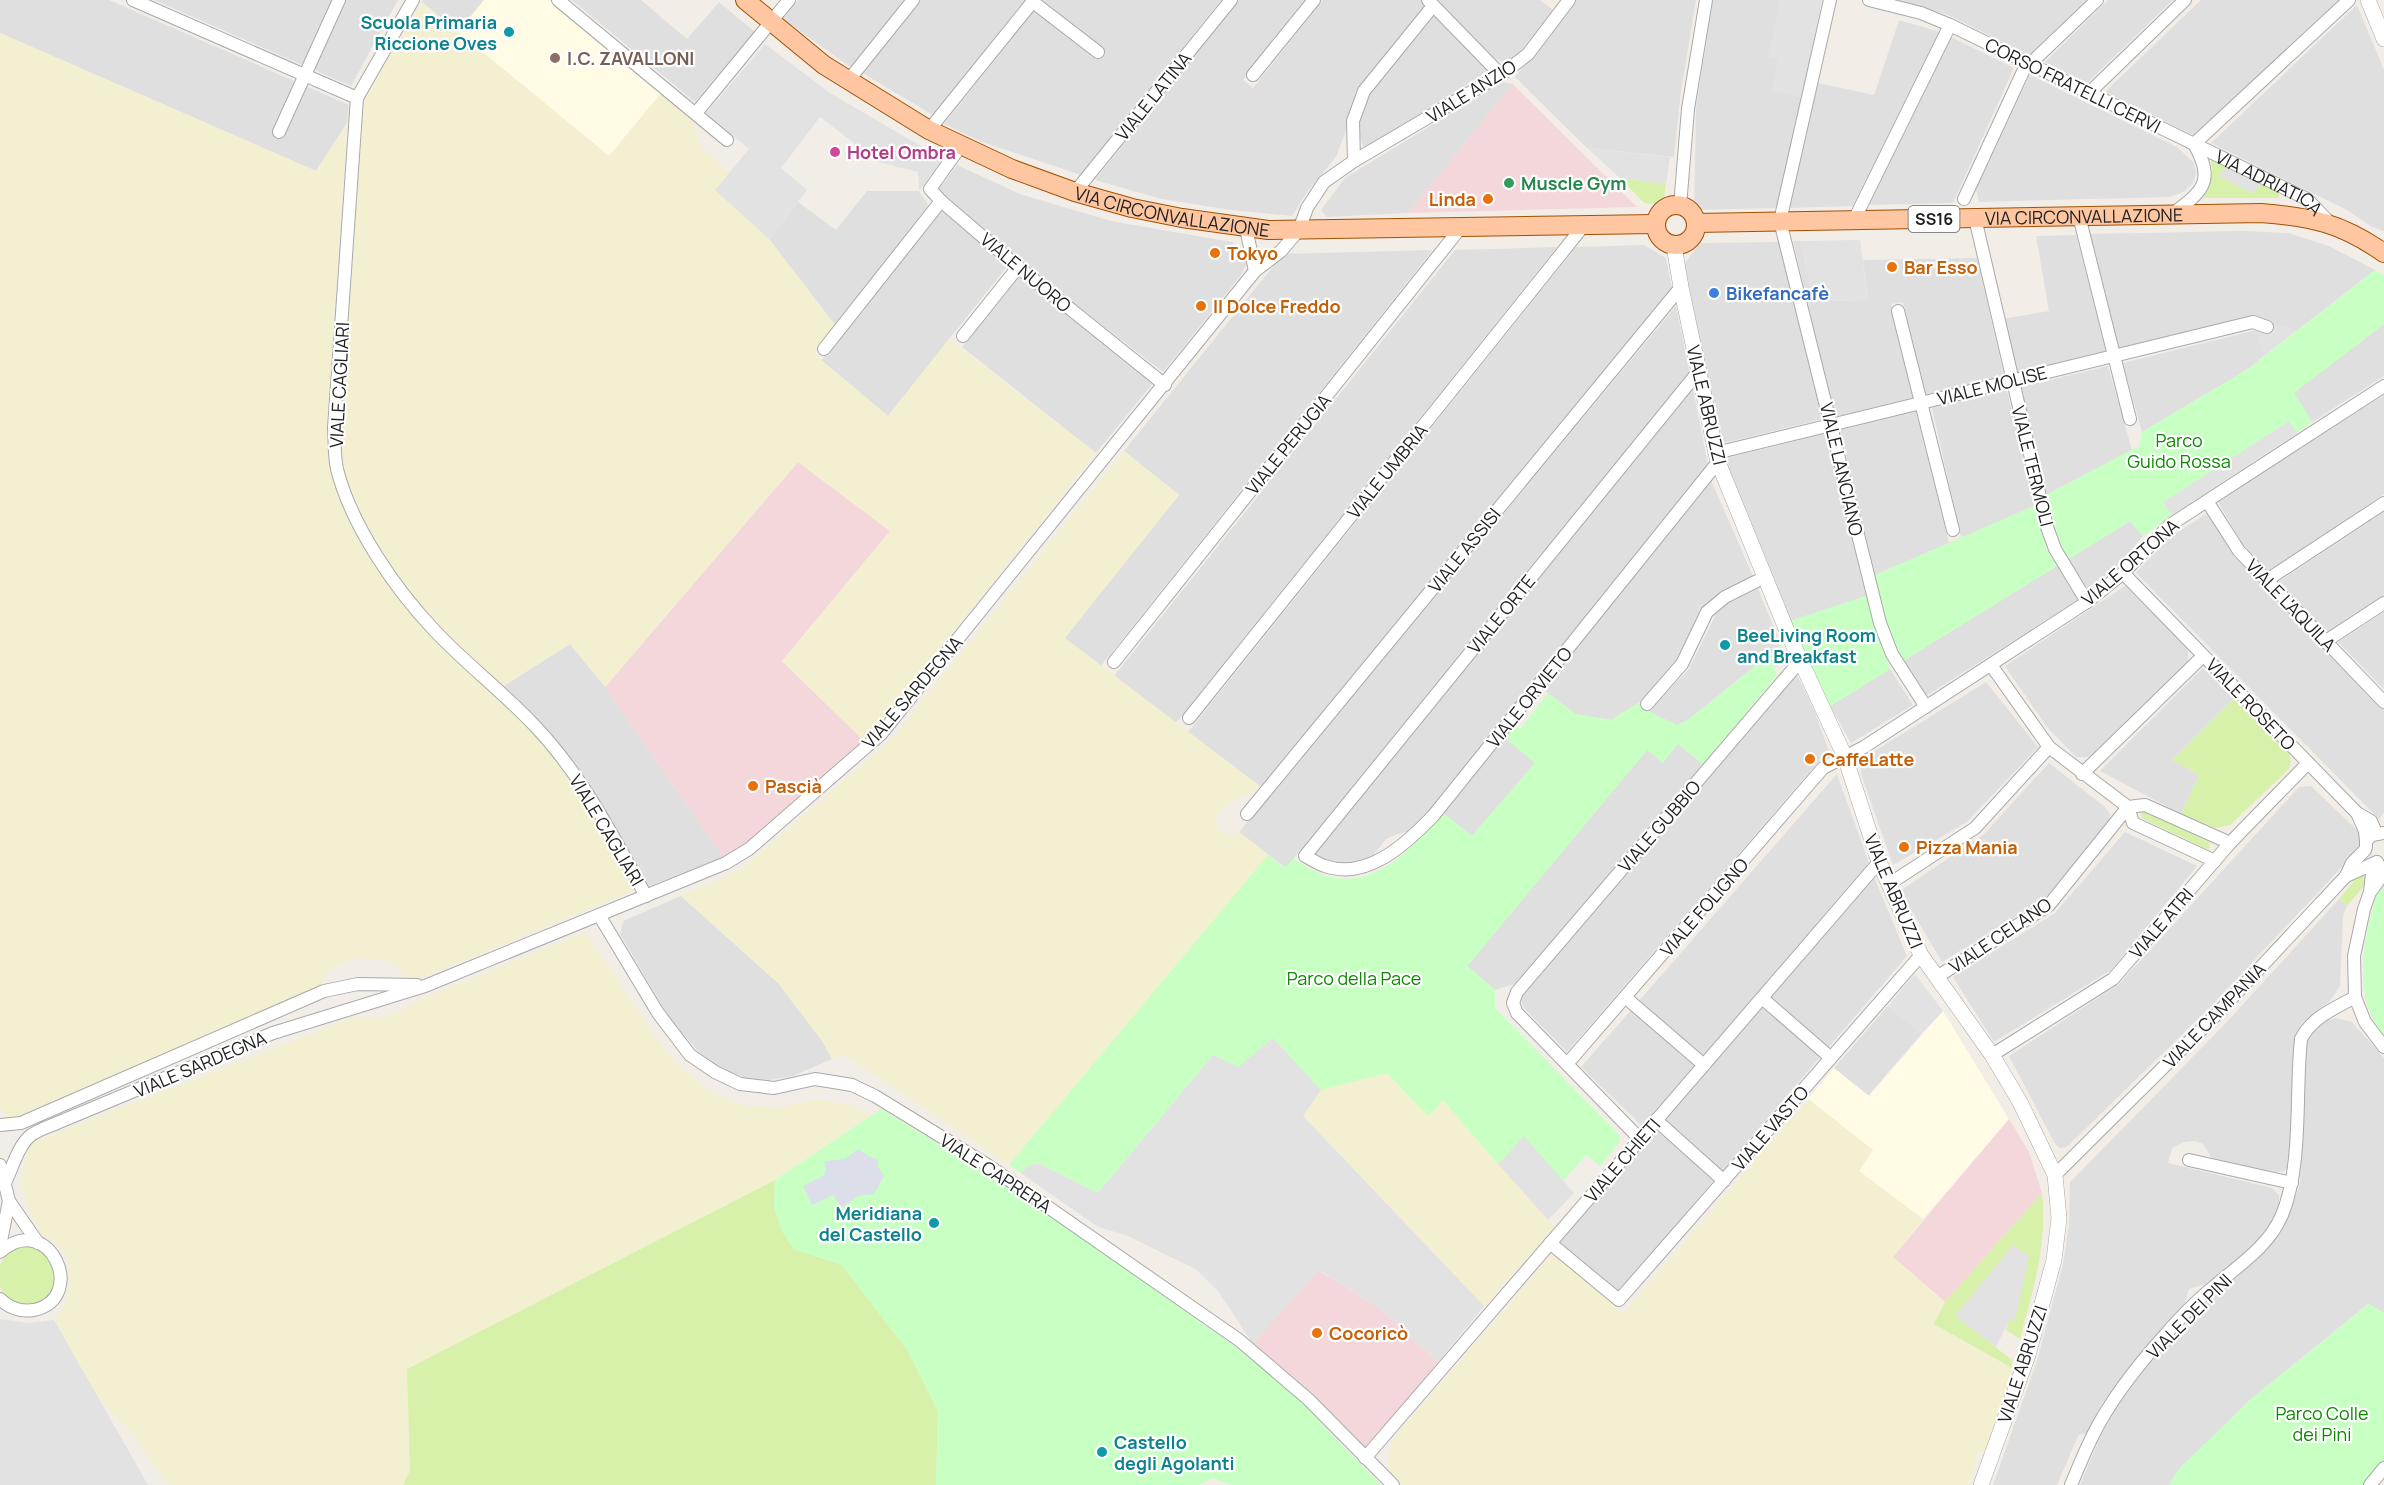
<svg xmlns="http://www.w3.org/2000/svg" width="2384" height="1485" viewBox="0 0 2384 1485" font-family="Manrope,sans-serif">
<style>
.residential{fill:#e0dfdf}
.commercial{fill:#f4d7da}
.education{fill:#fffbe5}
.farmland{fill:#f3f0d2}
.grass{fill:#d8f1aa}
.park{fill:#c8ffc3}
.parking{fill:#e2e2e2}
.plaza{fill:#dcdee9}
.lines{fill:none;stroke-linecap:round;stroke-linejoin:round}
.minor-casing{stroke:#a9a9a9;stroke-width:14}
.tertiary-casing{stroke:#a9a9a9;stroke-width:16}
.primary-casing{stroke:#a05100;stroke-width:20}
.minor{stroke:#fff;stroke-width:12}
.tertiary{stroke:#fff;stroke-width:15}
.primary{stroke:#ffc7a1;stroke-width:18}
.culture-dot{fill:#0f9aa8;stroke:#fff;stroke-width:2}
.education-dot{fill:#8d6e63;stroke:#fff;stroke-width:2}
.hotel-dot{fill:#d1479c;stroke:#fff;stroke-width:2}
.leisure-dot{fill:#2e9e5b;stroke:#fff;stroke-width:2}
.food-dot{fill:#e8710a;stroke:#fff;stroke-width:2}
.shop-dot{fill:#3f7fe0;stroke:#fff;stroke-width:2}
.labels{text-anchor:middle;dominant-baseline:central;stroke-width:4.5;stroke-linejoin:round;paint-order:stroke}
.shield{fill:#fff;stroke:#646464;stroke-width:1.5}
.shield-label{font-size:16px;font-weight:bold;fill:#222}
.culture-label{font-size:18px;font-weight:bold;fill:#0d838f;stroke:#fff;text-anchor:end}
.education-label{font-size:18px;font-weight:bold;fill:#785e54;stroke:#fff;text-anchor:start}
.street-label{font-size:18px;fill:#222;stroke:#fff}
.hotel-label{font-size:18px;font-weight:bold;fill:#b23c85;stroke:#fff;text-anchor:start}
.leisure-label{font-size:18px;font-weight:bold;fill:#27864d;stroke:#fff;text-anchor:start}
.food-label{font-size:18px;font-weight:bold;fill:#c56008;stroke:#fff;text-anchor:start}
.shop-label{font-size:18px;font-weight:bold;fill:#366cbe;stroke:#fff;text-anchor:start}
.park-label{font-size:18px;fill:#0c8901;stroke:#fff}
</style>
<rect width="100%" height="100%" fill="#f3ede8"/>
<path class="residential" d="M0,0H109L349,105L347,123L316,171L0,33Z
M154,0H398L351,86Z
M423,0H484L458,32L422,2Z
M572,0H641L687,39L719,2L755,32L695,102Z
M798,0H907L852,68L783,19Z
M920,0H1025L933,115L862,73Z
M1043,0H1221L1081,175L982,142L944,124Z
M1239,0H1307L1243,80L1253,88L1323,0H1421L1426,5L1355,93L1345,133L1336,157L1307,192L1292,216L1231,210L1161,199L1095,180Z
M1436,0H1540L1553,10L1518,55L1503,62L1486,54Z
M1575,0H1696L1681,91L1674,157L1587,148L1515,77L1552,34Z
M1713,0H1781L1769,57L1779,59L1773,90L1802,97L1778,208L1694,210L1696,108Z
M1896,0H2089L2031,56L1948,15Z
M2108,0H2173L2087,83L2045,62Z
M2201,0H2340L2195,136L2105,92Z
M2357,5L2384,70V231L2372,227L2347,210L2211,143Z
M1436,14L1489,70L1383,140L1363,147L1357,125L1365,100Z
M1899,20L1940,32L1853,206L1790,208L1818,83L1874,95Z
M1949,36L2014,68L1953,203L1866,205Z
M2030,75L2177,147L2194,163L2196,174L2193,183L2185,191L2170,197L1979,202L1976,189Z
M1502,82L1513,84L1408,213L1327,217L1321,210L1345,178Z
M957,165L1020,194L1111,221L1232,242L1243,252L1247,263L1241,275L1163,372L1050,285L938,190Z
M867,191H919L929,206L835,325L769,239L798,202L836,230Z
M940,209L1009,264L888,416L821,361Z
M2242,231L2288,233L2329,246L2375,270L2296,331L2254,316L2119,348L2090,234Z
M2076,235L2106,351L2016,373L2003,319L2049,311L2036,236Z
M1793,241H1800L1815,301L1868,300L1863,260L1977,258L2004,376L1925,395L1903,302L1891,304L1913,398L1835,417Z
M1780,242L1823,419L1720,444L1684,264L1700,243Z
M1644,245L1666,258L1672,288L1261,787L1188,732L1576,247Z
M1557,247L1176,723L1114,676L1455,250Z
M1433,250L1101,666L1064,638L1179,495L1124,451L1283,254Z
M1020,275L1153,383L1096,453L962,347Z
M1676,306L1690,375L1286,868L1239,832Z
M2384,324V376L2312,422L2293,393Z
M2256,330L2265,355L2248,369L2142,432L2123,363Z
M2108,366L2132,450L2046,495L2021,387Z
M1693,389L1708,465L1429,812L1411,831L1397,834L1386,839L1371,858L1350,864L1328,862L1314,855Z
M2007,390L2034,506L1961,538L1932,408Z
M2384,394V494L2267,572L2244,546L2218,502Z
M1916,412L1949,543L1875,575L1840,430Z
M1827,433L1866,596L1790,621L1723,459Z
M1711,480L1753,576L1722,592L1701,608L1677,661L1641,701L1611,720L1575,714L1543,689Z
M2384,512V596L2326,634L2278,582Z
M2207,513L2235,557L2384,710V813L2379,819L2136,573L2169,538Z
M2130,521L2143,536L2114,570L2087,588L2067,560Z
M2057,566L2078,600L1926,696L1903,661Z
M2125,586L2188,648V662L2091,757H2076L2047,727L2005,666Z
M1758,589L1781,645L1688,720L1677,725L1648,711L1689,669L1716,614L1729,603Z
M2384,612V689L2338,642Z
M570,644L605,687L723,857L647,887L600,802L570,760L502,687Z
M2203,668L2234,699L2172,760L2199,775L2181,814L2100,771Z
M1890,669L1913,705L1851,743L1830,706Z
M1797,675L1815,712L1830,754L1818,762L1567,1052L1524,1008L1522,1002L1523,994Z
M1986,682L2038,747L1967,822L1893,865L1861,774V763L1873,752Z
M1504,737L1536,762L1472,836L1443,813Z
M1678,744L1704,765L1515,984L1495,990L1467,966L1647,750Z
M2049,763L2105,807L2110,814V825L2043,900L1942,962L1900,891L1984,834Z
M1837,774L1869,863L1702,1057L1638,1002Z
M2311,786L2361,834L2358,850L2210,1007L2067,1147L2059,1148L2054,1142L2009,1056L2119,984L2299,787Z
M2125,832L2197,866L2111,970L1994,1042L1953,977L2055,913Z
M1874,877L1907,956L1828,1048L1770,997Z
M681,896L778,983L823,1042L832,1059L793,1076L769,1080L745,1078L722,1069L701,1054L672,1022L620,934L623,921Z
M2339,899L2347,906L2343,916L2340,986L2330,1001L2302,1023L2298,1033L2294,1046L2290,1158L2288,1166L2284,1171L2276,1172L2213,1160L2203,1144L2195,1141L2184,1142L2172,1148L2168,1163L2272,1188L2279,1195V1206L2276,1216L2255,1245L2206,1284L2189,1289L2185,1303L2121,1378L2101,1405L2087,1434H2079L2057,1485H1993L2037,1361L2063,1264L2069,1224L2070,1182L2226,1023Z
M1762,1006L1820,1057L1722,1172L1663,1120Z
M1888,1006L1922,1033L1868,1096L1834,1068Z
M1631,1010L1695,1065L1642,1126L1581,1067Z
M2336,1018L2352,1022L2384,1058V1313L2368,1304L2251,1399L2179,1469L2169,1485H2080L2100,1437L2116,1409L2135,1382L2169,1340L2213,1297L2262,1255L2279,1235L2288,1217L2300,1184L2304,1049L2307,1036L2323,1021Z
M1656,1128L1714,1180L1618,1293L1557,1243Z"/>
<path class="commercial" d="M1513,84L1637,207L1408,213Z
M798,462L890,531L782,661L863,740L766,826L745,844L723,857L605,687Z
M2009,1119L2029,1152L2042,1193L1945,1302L1893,1257Z
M1318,1270L1378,1307L1438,1362L1367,1451L1253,1344Z"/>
<path class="education" d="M484,0H549L662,92L609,156L458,32Z
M1943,1011L2009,1119L1923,1219L1859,1171L1873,1150L1808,1099L1834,1068L1869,1096Z"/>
<path class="farmland" d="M422,2L609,156L662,92L693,119L701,148L730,173L715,190L769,239L835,325L813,353L888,416L949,339L1096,453L875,729L863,740L782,661L890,531L798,462L605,687L570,644L502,687L439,628L421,608L374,543L358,512L342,466L340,428L360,126L364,100Z
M0,33L316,171L347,123L327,425L329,466L345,513L362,546L410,611L528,725L558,763L589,805L635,890L421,978H405L396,964L378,959L357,958L337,965L325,974L320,987L25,1117H8L0,1109Z
M1124,451L1179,495L1065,638L1261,787L1229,803L1216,816L1217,828L1228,835L1239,832L1268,855L1009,1165L843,1054L832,1059L823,1042L778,983L681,896L740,870L890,741Z
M583,933L587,935L664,1049L681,1068L710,1092L745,1106L779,1107L819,1099L849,1105L871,1115L775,1180L407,1369L410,1471L403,1485H169L128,1429L101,1402L54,1320L65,1304L70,1285L69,1266L64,1252L41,1232L30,1212L22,1187L23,1167L29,1147L38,1140L354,1017L379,1018L399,1012L413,1002Z
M1387,1073L1428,1115L1443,1100L1555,1227L1484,1306L1303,1115L1321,1090Z
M1808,1099L1873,1150L1859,1171L1923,1219L1893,1257L1945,1302L1934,1324L2012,1368L2007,1394L1986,1451L1977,1453L1970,1485H1402L1393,1477L1387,1465L1389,1451L1396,1435L1553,1253L1623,1313Z"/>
<path class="grass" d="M2210,158L2227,167L2219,176L2252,193L2261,184L2279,193V198H2203C2212,185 2214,173 2210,158Z
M1620,178L1666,184L1663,205L1644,203Z
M2234,699L2289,753L2291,761L2289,769L2230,825L2215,828L2181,814L2199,775L2172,760Z
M2143,811L2209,842L2210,848L2206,849L2143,819L2140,815Z
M2363,875L2366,878L2365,885L2347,906L2339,899L2356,878Z
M775,1180L774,1207L782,1231L794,1249L842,1265L908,1351L938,1411L936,1485H403L410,1471L407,1369Z
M2042,1193C2048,1243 2033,1290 2020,1339L2006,1330L2009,1320L1956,1316L2012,1360V1368L1934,1324L1945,1302Z
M-2 1276a29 29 0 1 1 58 0a29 29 0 1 1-58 0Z"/>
<path class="park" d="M2375,270L2384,275V324L2294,393L2312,422L2297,433L2289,421L2163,502L2172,515L2143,536L2130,521L2067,560L2061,543L2055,539L2046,495L2139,446L2142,432L2248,369Z
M2034,506L2037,518L2041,521L2048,541L2045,547L2057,566L1903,661L1894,646L1879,603L1880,597L1875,575Z
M1866,596L1890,669L1830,706L1790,621Z
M1781,645L1786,658L1774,669L1777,675L1704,765L1678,744L1663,763L1647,750L1467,966L1495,990V1008L1620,1136L1619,1143L1600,1166L1586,1155L1563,1181L1524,1137L1498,1164L1443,1100L1428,1116L1387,1073L1321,1090L1273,1038L1238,1067L1213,1055L1098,1193L1040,1164L1029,1165L1021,1173L1009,1165L1268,855L1285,868L1293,859C1304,864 1315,873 1327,876C1377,890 1414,846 1443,813L1472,836L1535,763L1504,737L1514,725L1520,729L1548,693L1575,714L1611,720L1641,701L1648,711L1677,725L1688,720Z
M2384,873V1036C2347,993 2367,920 2384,873Z
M881,1109L1012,1189L1263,1366L1294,1395L1381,1485H1233L1212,1478L1199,1485H936L938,1411L908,1351L842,1265L794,1249L782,1231L774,1207L775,1180Z
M2369,1304L2384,1313V1459L2363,1485H2169L2179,1469L2251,1399Z"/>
<path class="parking" d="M1781,0H1822L1802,97L1773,90L1779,60L1769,57Z
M765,44L830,93L943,159L919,191L918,172L879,162L820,117L781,168L807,190L769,239L715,190L749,149L706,113Z
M1587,148L1670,157L1666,184L1620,178Z
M2227,167L2261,184L2252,193L2218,176Z
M1860,240L1868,300L1815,301L1800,241Z
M2251,316H2255L2296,331L2265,355Z
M2289,421L2297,433L2172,515L2163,502Z
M1915,974L1943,1011L1922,1033L1888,1006Z
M1273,1038L1321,1090L1303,1116L1484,1306L1438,1362L1378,1307L1319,1270L1253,1344L1218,1291L1197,1270L1126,1235L1098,1227L1021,1173L1029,1165L1040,1164L1098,1193L1213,1055L1238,1067Z
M1524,1136L1574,1193L1548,1220L1498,1164Z
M2013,1245L2029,1256L2015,1319L2009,1321L1996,1347L1955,1316Z
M0,1319L29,1323L54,1320L148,1485H0Z"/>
<path class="plaza" d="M858,1149L870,1157L878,1159V1167L884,1176L874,1194L858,1196L841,1208L833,1195L812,1205L803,1186L823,1176L826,1170L824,1161L845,1159Z"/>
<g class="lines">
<defs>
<g id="minor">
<path d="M133,0L357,98"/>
<path d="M413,0L357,98L334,428C335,441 334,456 337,469C351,525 395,589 435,631C466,664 503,692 534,725C582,775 613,836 646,896"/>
<path d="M558,0L727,140"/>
<path d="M1428,0L1501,75"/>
<path d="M1830,0L1780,221L1880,623L1892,654L1926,707"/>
<path id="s1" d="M1869,0L1921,13L1950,25L2307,199L2329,222"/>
<path d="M1033,2L1098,52"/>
<path d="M2030,64L2097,0"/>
<path d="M1253,75L1314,0"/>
<path d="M848,81L913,0"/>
<path d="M2089,93L2185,0"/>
<path d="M696,113L789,0"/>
<path d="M929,130L1034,0"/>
<path d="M279,132L339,0"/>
<path d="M2194,144L2349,0"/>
<path d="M960,147L930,189L941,201L1018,267L1165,385"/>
<path d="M1354,161L1353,121L1364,91L1433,6"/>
<path d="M1075,192L1231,0"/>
<path d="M1964,199L2027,63"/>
<path d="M1680,206L1688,109L1706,0"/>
<path d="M2171,215C2202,192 2216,182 2194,144"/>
<path d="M2079,216L2130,419"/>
<path d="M1975,218L2047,527L2055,549L2087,602"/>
<path d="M1854,220L1950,25"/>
<path d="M1246,228L1255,271"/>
<path d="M1898,311L1953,530"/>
<path d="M963,336L1018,267"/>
<path d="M824,349L941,201"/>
<path d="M1698,372L1305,856C1311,859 1318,864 1325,866C1367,881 1407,843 1433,816L1718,462"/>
<path d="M1716,453L2253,322L2267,327"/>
<path d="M2207,501L2239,551L2384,702"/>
<path d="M2123,573L2357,813L2365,831L2366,841"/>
<path d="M2267,580L2384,503"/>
<path d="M2326,641L2384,603"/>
<path d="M1114,662L1462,226"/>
<path d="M1991,665L2049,747L2128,807L2133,823L2215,861"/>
<path d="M1647,704L1682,664L1707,612L1725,597L1765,577"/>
<path d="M1189,718L1585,224"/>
<path d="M2082,774L2203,656"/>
<path d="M2128,807L2145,805L2230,843"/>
<path d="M2357,813L2371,821L2376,833"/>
<path d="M1247,814L1681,287"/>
<path d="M2366,847V841L2372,835L2384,833"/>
<path d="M2346,876L2377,862"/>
<path d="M1889,884L1975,828L2049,747"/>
<path d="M2371,891L2379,880L2384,867"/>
<path d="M599,915L658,1013L690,1055L715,1072L740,1084L774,1088L815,1079L852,1085L875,1096L989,1166L1239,1340L1308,1399L1393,1485"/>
<path d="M1937,977L2049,905L2128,807"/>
<path d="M1625,997L1704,1065"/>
<path d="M2355,997L2365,1022L2384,1047"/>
<path d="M1762,998L1831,1058"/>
<path d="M1992,1055L2113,979L2230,843L2308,763"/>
<path d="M1567,1064L1823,768L1864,747L2087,602L2123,573L2170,525L2384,386"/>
<path d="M1656,1120L1724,1181"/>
<path d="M0,1125L21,1123L324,991L358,984L417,985"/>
<path d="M1640,1139L1517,1013L1513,1003L1517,992L1801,660"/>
<path d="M2189,1160L2292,1183"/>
<path d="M0,1165L9,1201L38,1243"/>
<path d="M2055,1175L2215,1016L2346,876L2352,863L2365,850"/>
<path d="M5,1183C12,1169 18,1146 30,1136C37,1130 48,1127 57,1123L273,1033L425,986L726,863L749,849L881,734L1255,271L1281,251L1299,230L1307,208L1324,182L1354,161L1505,72L1528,54L1569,0"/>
<path d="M1550,1243L1619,1300L1921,955"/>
<path d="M0,1246L9,1201"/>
<path d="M0,1252C49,1209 89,1298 34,1310C21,1312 9,1308 0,1299"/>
<path d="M1365,1458L1879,862"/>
<path d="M2071,1485C2078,1468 2085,1451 2093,1435C2111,1399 2138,1365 2165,1335C2179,1319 2194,1303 2210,1290C2236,1267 2268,1248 2282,1215C2303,1164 2295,1094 2301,1039C2312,1017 2334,1009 2355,997L2354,956L2364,909L2370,892L2372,874L2377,862"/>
<path d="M2370,1485L2384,1468"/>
</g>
<path id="tertiary" d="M2368,0L2384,39
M1677,245L1675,252L1681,287L1718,462L1787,631L1845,757L1879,862L1921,955L1992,1055L2020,1102L2055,1175L2059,1218L2054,1260L2028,1355L1981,1485"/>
<g id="primary">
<path id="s2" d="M745,0L824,65L929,130L1012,169L1075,192L1132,208L1182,218L1268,230L1656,224"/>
<circle cx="1676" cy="225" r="20"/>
<path id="s3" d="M1696,223L2261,213C2312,217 2341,223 2384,253"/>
</g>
</defs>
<use href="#minor" class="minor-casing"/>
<use href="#tertiary" class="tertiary-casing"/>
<use href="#primary" class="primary-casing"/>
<use href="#minor" class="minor"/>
<use href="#tertiary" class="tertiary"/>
<use href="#primary" class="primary"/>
</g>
<g class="culture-dot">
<circle cx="509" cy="32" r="6"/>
<circle cx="1725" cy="645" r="6"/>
<circle cx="934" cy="1223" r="6"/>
<circle cx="1102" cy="1452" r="6"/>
</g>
<circle class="education-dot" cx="555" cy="58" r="6"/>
<circle class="hotel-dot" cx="835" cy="152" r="6"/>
<circle class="leisure-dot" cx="1509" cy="183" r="6"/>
<g class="food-dot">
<circle cx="1488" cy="199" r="6"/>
<circle cx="1215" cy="253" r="6"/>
<circle cx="1892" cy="267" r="6"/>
<circle cx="1201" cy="306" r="6"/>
<circle cx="1810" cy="759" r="6"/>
<circle cx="753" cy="786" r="6"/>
<circle cx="1904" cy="847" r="6"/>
<circle cx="1317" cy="1333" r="6"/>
</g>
<circle class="shop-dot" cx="1714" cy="293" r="6"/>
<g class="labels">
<rect class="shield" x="1908.5" y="206" width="51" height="26" rx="4.5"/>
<g class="shield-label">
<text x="1934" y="219">SS16</text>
</g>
<g class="culture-label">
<text x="497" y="22">Scuola Primaria<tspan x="497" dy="21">Riccione Oves</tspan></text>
<text x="1737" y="635" text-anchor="start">BeeLiving Room<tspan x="1737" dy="21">and Breakfast</tspan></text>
<text x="922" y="1213">Meridiana<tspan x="922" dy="21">del Castello</tspan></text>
<text x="1114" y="1442" text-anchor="start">Castello<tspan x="1114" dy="21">degli Agolanti</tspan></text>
</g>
<g class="education-label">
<text x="567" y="58">I.C. ZAVALLONI</text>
</g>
<g class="street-label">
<text transform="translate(2073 85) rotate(26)">CORSO FRATELLI CERVI</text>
<text transform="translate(1471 91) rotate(-32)">VIALE ANZIO</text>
<text transform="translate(1153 96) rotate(-51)">VIALE LATINA</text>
<text stroke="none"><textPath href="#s1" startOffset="441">VIA ADRIATICA</textPath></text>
<text stroke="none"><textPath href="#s2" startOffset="484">VIA CIRCONVALLAZIONE</textPath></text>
<text stroke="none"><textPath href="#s3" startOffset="388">VIA CIRCONVALLAZIONE</textPath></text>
<text transform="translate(1026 272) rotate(40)">VIALE NUORO</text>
<text transform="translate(339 385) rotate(-87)">VIALE CAGLIARI</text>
<text transform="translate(1992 385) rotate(-14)">VIALE MOLISE</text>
<text transform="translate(1707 405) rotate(77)">VIALE ABRUZZI</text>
<text transform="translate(1288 444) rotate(-51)">VIALE PERUGIA</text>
<text transform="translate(2033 466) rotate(76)">VIALE TERMOLI</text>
<text transform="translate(1842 469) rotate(77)">VIALE LANCIANO</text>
<text transform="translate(1387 471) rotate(-51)">VIALE UMBRIA</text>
<text transform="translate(1464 550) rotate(-51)">VIALE ASSISI</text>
<text transform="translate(2130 562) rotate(-41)">VIALE ORTONA</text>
<text transform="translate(2291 605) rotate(46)">VIALE L'AQUILA</text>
<text transform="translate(1501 614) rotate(-51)">VIALE ORTE</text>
<text transform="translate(912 692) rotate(-49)">VIALE SARDEGNA</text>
<text transform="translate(1529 697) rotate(-51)">VIALE ORVIETO</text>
<text transform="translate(2251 704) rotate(46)">VIALE ROSETO</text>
<text transform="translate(1659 826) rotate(-49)">VIALE GUBBIO</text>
<text transform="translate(607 830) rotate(59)">VIALE CAGLIARI</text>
<text transform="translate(1894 891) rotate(67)">VIALE ABRUZZI</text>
<text transform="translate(1704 907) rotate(-49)">VIALE FOLIGNO</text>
<text transform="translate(2161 923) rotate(-49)">VIALE ATRI</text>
<text transform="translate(2000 935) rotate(-34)">VIALE CELANO</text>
<text transform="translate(2214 1015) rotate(-46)">VIALE CAMPANIA</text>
<text transform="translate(200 1064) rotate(-23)">VIALE SARDEGNA</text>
<text transform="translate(1770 1128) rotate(-49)">VIALE VASTO</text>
<text transform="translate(1622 1160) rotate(-49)">VIALE CHIETI</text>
<text transform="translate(996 1173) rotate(33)">VIALE CAPRERA</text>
<text transform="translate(2189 1316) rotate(-45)">VIALE DEI PINI</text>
<text transform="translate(2022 1364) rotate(-72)">VIALE ABRUZZI</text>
</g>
<g class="hotel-label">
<text x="847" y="152">Hotel Ombra</text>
</g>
<g class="leisure-label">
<text x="1521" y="183">Muscle Gym</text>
</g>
<g class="food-label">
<text x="1476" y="199" text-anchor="end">Linda</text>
<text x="1227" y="253">Tokyo</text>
<text x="1904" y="267">Bar Esso</text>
<text x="1213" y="306">Il Dolce Freddo</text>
<text x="1822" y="759">CaffeLatte</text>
<text x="765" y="786">Pascià</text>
<text x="1916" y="847">Pizza Mania</text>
<text x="1329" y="1333">Cocoricò</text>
</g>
<g class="shop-label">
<text x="1726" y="293">Bikefancafè</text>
</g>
<g class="park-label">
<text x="2179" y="440">Parco<tspan x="2179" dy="21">Guido Rossa</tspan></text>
<text x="1354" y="978">Parco della Pace</text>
<text x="2322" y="1413">Parco Colle<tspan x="2322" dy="21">dei Pini</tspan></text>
</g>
</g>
</svg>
